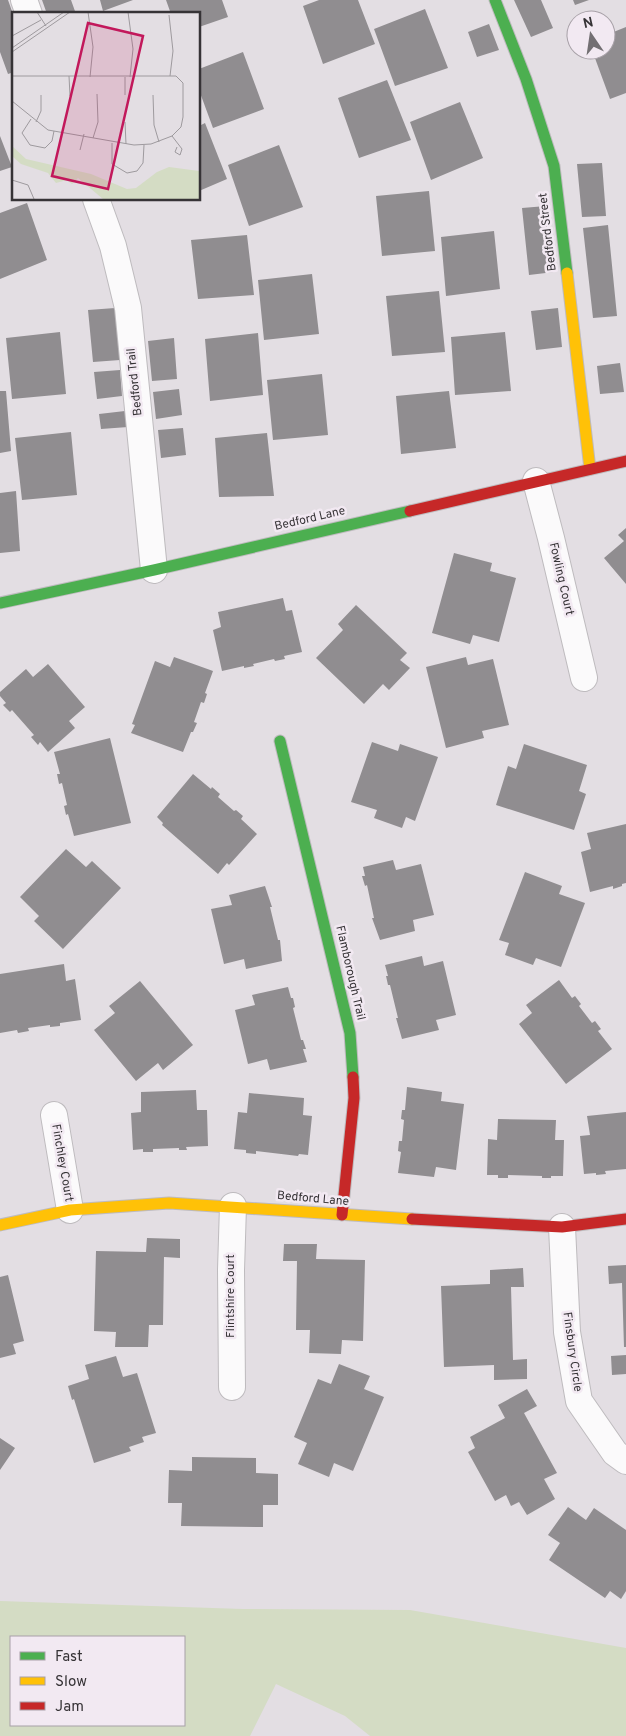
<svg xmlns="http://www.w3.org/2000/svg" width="626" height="1736" viewBox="0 0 626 1736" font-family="Overpass,sans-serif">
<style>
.green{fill:#d4dcc4;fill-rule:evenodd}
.building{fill:#908d90}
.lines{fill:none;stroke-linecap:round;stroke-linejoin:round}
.street-casing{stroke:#bebbbe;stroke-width:28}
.fast-casing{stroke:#bebbbe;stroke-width:13}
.slow-casing{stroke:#bebbbe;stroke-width:13}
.jam-casing{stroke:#bebbbe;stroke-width:13}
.street{stroke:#fbfafb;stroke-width:26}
.fast{stroke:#4caf50;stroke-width:11}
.slow{stroke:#ffc107;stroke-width:11}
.jam{stroke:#c62828;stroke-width:11}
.labels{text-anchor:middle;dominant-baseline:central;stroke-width:5;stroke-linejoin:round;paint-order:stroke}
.street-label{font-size:12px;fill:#363336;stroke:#f2e9f2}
.inset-road{fill:none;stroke:#9e9a9e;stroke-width:1}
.view{fill:#c2185b;fill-opacity:0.15;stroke:#c2185b;stroke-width:2.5}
.inset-edge{fill:none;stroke:#363336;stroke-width:2.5}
</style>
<rect width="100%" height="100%" fill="#e3dee3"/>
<path class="green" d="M0,1601L243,1609L410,1610L626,1648V1736H370L345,1716L276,1684L250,1736H0ZM11,1637H184V1725H11Z"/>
<path class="building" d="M0,0H8L14,17V72L8,74L0,52Z
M42,0H71L76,14H47Z
M100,0H133L103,11Z
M166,0H222L228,17L199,27V14H171Z
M319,0H358L375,44L323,64L303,6Z
M514,0H541L553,28L531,37Z
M573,0H589L575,5Z
M425,9L448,68L395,86L374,29Z
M489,24L499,50L477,57L468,32Z
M626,27V93L610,99L592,50H606V35Z
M243,52L264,109L213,128L199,90V69Z
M387,80L411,140L359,158L338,98Z
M460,102L483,158L431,180L410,122Z
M205,123L227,179L199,191V126Z
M0,136L12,167L0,171Z
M279,145L303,207L249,226L228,165Z
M602,163L606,216L582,217L577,164Z
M429,191L435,251L382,256L376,196Z
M27,203L47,260L0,279V213Z
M546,206L554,272L529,275L522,208Z
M608,225L617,316L593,318L583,228Z
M494,231L500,289L446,296L441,237Z
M247,235L254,295L198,299L191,240Z
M312,274L319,334L264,340L258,280Z
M439,291L445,352L392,356L386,296Z
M115,308L120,360L93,362L88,310Z
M558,308L562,347L536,350L531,311Z
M60,332L66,394L12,399L6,338Z
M505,332L511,391L455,395L451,337Z
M258,333L263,395L210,401L205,339Z
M174,338L177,379L152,381L148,341Z
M620,363L624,392L600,394L597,366Z
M120,370L122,396L97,399L94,372Z
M322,374L328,435L273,440L267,380Z
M179,389L182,415L156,419L153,392Z
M0,391H6L11,451L0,453Z
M449,391L456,448L401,454L396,396Z
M125,411L128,427L101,429L99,414Z
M183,428L186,455L161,458L158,430Z
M71,432L77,495L22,500L15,438Z
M267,433L274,496L219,497L215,438Z
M16,491L20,551L0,553V493Z
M626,528V584L604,558L624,541L618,535Z
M454,553L492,563L490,571L516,578L499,642L473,635L470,644L432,633Z
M283,598L286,611L292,610L302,652L284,656L285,659L275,661L274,659L253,664L254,666L244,668V666L222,671L213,630L221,627L218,612Z
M356,605L407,653L400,660L410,668L389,690L383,684L364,704L316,658L343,630L338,624Z
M174,657L213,671L205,693L207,694L204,703L201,702L194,722L197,723L193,732H191L183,752L131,733L135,725L132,724L155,661L170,667Z
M466,657L468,665L493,659L509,725L482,731L484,738L446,748L426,667Z
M48,664L85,707L69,721L75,728L48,752L40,742L38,745L31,737L34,735L12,710L10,712L3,705L6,703L0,696V692L26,669L33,677Z
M110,738L131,823L74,836L68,814L66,815L64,806L67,805L62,783L59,784L57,774H60L54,752Z
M372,742L398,751L400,744L438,757L415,821L406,817L402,828L374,818L377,810L351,802Z
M524,744L587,765L579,791L586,794L574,830L496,805L508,766L516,769Z
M193,774L211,789L212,787L220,794L218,797L234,811L236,810L243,816L241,819L257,834L229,865L227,863L218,874L162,825L163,823L157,817Z
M626,824V883L622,884V886L613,889V886L590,892L581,852L591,849L587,833Z
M66,849L86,867L92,861L121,888L63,949L34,921L39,916L20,897Z
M393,860L396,870L421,864L434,915L413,920L415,931L380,940L372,918H374L367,885L365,886L362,876H365L363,867Z
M525,872L562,886L559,894L585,903L561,967L536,958L533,965L505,955L509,943L499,940Z
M265,886L272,907H270L278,940H280L282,961L246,969L244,959L224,964L211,909L232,905L229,895Z
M422,956L424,966L443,961L456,1015L436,1020L439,1030L402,1039L396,1018H398L390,985H388L386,976H388L385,965Z
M64,964L66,981L75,979L81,1020L60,1023V1026L50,1027V1025L28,1028L29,1031L18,1033L17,1030L0,1033V974Z
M559,980L572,998L575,996L581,1004L579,1006L592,1023L595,1021L601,1029L598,1031L612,1049L566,1084L519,1024L532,1013L526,1005Z
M140,981L193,1045L163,1070L158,1063L136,1081L94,1030L115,1013L109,1006Z
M288,987L291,998H293L295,1007L293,1008L301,1040H303L306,1049H303L307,1062L270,1070L267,1059L248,1064L235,1010L255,1005L252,995Z
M407,1087L442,1092L441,1101L464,1104L456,1170L436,1167L434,1177L398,1173L401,1152L398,1151L399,1141H402L404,1120L401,1119L402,1110H405Z
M196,1090L197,1110H207L208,1146L186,1147L187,1150H179V1148L153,1149V1152H143V1149L133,1150L131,1113L141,1112V1092Z
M249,1093L304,1098L303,1115L312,1116L308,1155L299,1154L298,1156L256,1151V1154L246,1153V1150L234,1149L238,1112L247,1113Z
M626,1112V1169L605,1171L606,1174L596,1175V1173L584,1174L580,1136L590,1135L587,1116Z
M498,1119L556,1120L555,1140H564L563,1176H551V1178H542V1176L508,1175V1178H498V1175H487L488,1139L497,1140Z
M147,1238L180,1239V1258L164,1257L163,1325H149L148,1347H115L116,1332L94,1331L96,1251L146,1252Z
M284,1244H317L316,1259L365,1260L363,1341L342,1340L341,1354L309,1353L310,1330H296L297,1261H283Z
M626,1265V1347H624L622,1283L609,1284L608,1266Z
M523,1268L524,1287H511L513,1360L527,1359V1379L494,1380V1365L444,1367L441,1286L490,1284V1270Z
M8,1275L24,1341L13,1344L16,1354L0,1358V1277Z
M626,1355V1374L612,1375L611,1356Z
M116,1356L123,1377L137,1373L156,1433L142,1437L144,1442L129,1447L131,1451L94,1463L74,1399L72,1400L68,1386L89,1379L85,1365Z
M339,1364L370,1376L364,1389L384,1397L353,1471L334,1463L329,1477L298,1464L307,1443L294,1437L318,1379L331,1384Z
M527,1389L537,1406L524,1413L557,1473L544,1479L555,1499L527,1515L519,1502L511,1506L506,1495L495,1501L468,1452L475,1448L470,1437L505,1418L498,1405Z
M0,1438L15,1448L0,1470Z
M192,1457L256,1458V1473L278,1474V1505H263V1527L181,1526L182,1503H168L169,1470L192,1471Z
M568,1507L586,1520L594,1508L626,1530V1591L621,1599L610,1591L605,1598L549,1560L560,1543L548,1535Z"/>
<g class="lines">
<defs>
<path id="street" d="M24,0L29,14
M96,199L113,246L128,308L154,570
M536,481L551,538L584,678
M54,1115L70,1210
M562,1227L567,1332L579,1401L615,1453L626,1461
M232,1387L231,1270L233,1206"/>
<path id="fast" d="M495,0L526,79L554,166L567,273
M0,603L154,570L410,511
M280,741L350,1033L353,1077"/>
<path id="slow" d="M567,273L590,469
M0,1225L70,1210L169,1203L412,1219"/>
<path id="jam" d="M410,511L626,461
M342,1215L354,1098L353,1077
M412,1219L562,1227L626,1219"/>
</defs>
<use href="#street" class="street-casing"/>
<use href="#fast" class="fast-casing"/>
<use href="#slow" class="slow-casing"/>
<use href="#jam" class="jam-casing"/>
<use href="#street" class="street"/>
<use href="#fast" class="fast"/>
<use href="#slow" class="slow"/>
<use href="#jam" class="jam"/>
</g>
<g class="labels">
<g class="street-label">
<text transform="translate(548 232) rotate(-97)">Bedford Street</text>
<text transform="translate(135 382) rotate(-96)">Bedford Trail</text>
<text transform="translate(310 519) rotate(-13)">Bedford Lane</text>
<text transform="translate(561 579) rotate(77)">Fowling Court</text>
<text transform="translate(350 973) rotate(77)">Flamborough Trail</text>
<text transform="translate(62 1163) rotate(80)">Finchley Court</text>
<text transform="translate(313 1199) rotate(5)">Bedford Lane</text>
<text transform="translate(231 1296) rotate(-90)">Flintshire Court</text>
<text transform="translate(572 1352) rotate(82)">Finsbury Circle</text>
</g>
</g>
<g transform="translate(12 12)">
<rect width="188" height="188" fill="#e3dee3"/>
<path d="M0,134L14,147L79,162L115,177L124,176L145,160L157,155L187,159V187H91L66,166L60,172L55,168L44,171L36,161L9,152L0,144Z" fill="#d4dcc4"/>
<path class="inset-road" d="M25,0L34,14M76,0L81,35L78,65M116,0L121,37L118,65M157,3L161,39L158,64M0,24L29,8M0,36L52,0M0,40L58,0M0,64H164L171,71V105L169,115L160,124L139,132L122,133L36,118L0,89M57,64L58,84M113,65V83M141,83L142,113L147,130M19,107L10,121L18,133L33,136L40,129L42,119M24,110L29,99V83M113,110L114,132M160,124L170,137L168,143L163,140L165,135M81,126L86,110L85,82M100,131V152L115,161L125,159L131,151L132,133M68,138L72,122M0,168L16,173L22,187"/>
<path class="view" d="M76,11L131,24L96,177L40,164Z"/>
<rect width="188" height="188" class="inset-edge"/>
</g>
<rect x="10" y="1636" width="175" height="90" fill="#f2e9f2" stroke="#a7a0a7"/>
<rect x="20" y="1652" width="25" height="8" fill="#4caf50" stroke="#a7a0a7"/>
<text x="55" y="1661" font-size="15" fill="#363336">Fast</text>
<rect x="20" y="1677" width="25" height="8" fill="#ffc107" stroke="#a7a0a7"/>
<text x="55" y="1686" font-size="15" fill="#363336">Slow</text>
<rect x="20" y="1702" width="25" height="8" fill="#c62828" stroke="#a7a0a7"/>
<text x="55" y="1711" font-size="15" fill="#363336">Jam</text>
<g transform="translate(591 35) rotate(347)"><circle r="24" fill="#f2e9f2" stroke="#a7a0a7"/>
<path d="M0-4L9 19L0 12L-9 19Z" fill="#736f73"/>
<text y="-8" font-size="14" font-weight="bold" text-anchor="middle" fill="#363336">N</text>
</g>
</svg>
